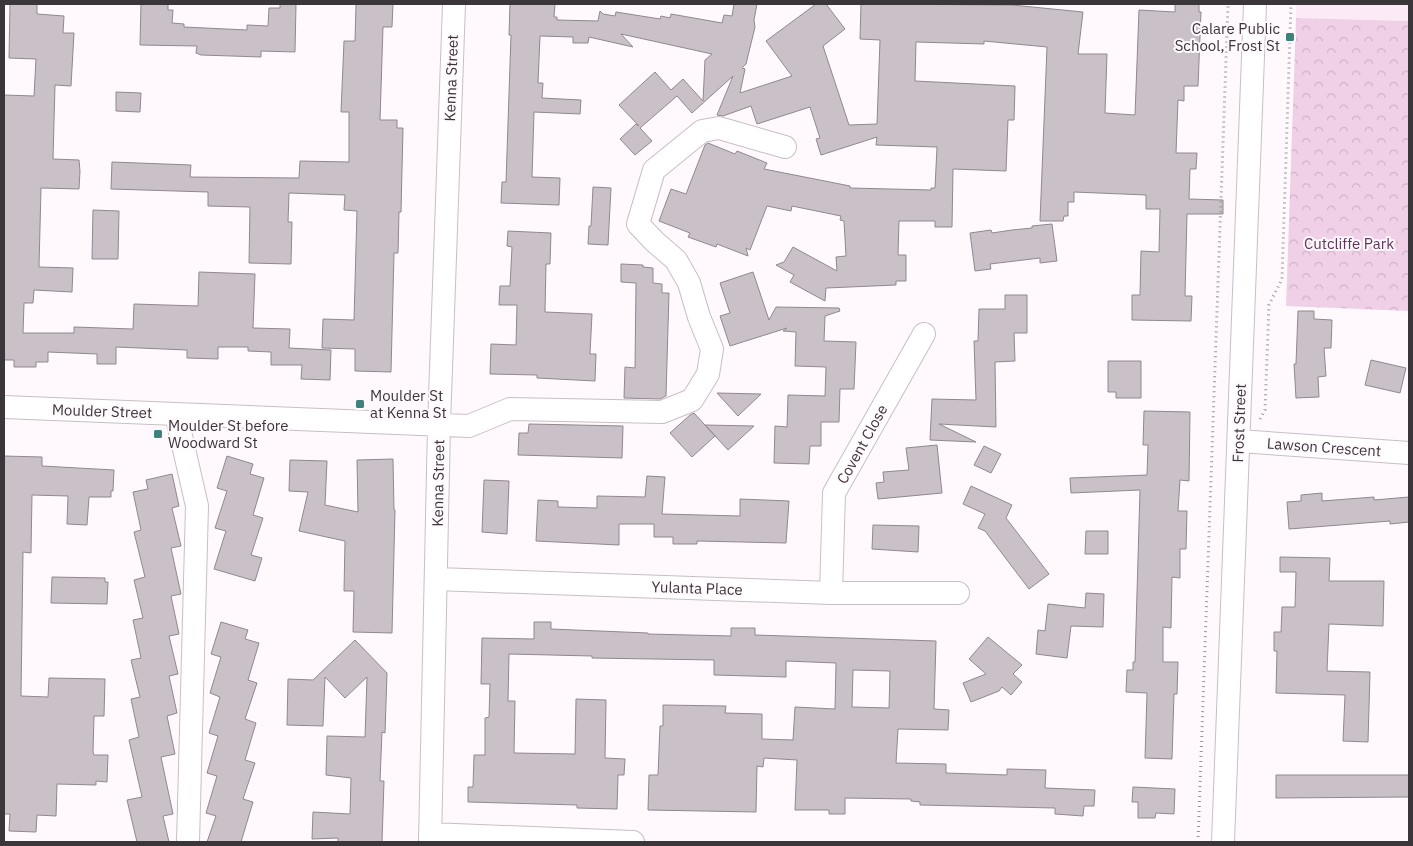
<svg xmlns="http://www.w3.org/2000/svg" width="1413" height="846" viewBox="0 0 1413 846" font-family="'IBM Plex Sans',sans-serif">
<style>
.built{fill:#fcebf7}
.forest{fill:url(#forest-crowns)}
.building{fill:#cac0c7;stroke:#91888e;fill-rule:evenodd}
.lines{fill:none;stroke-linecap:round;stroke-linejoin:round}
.minor-casing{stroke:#c8bfc5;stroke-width:24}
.path{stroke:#999498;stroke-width:3;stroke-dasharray:1 4;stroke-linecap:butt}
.minor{stroke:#fff;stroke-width:22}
.poi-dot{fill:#3d837c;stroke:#fff9fd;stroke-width:2}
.labels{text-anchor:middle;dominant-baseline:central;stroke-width:4;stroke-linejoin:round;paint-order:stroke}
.poi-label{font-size:15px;fill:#3a3639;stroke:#fff9fd;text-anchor:start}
.street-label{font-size:15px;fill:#3a3639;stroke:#fff9fd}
.park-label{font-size:15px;fill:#603355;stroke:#fff9fd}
</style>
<defs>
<pattern id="forest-crowns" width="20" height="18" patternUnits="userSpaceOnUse" patternTransform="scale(1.25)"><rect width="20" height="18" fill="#f0d0e7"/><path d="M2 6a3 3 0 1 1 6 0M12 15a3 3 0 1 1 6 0" fill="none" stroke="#cfb3c7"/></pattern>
</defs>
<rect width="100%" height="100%" fill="#fff9fd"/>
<path class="built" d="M1296,4H1409V21L1296,18Z"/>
<path class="forest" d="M1296,18L1409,21V311L1286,306Z"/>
<path class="building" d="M10,4H37V14L64,16L63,33H74L71,86L55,85L53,159L79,160L80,171L79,189L41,188L39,267L73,268L72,292L34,290L33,303H24L23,333H74V327L133,329L134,304L198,306L199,272L255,274L253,328L290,329L289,348L331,350L330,380L301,379L302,365H271V352L248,351V347H218V359L187,358V350L116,347V364H97V354L48,352V362H36V367H14V360H4V95L34,96L36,59L9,58Z
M141,4H168V10H173L172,23L184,24V27L247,30V25L268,26L269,8H280V4H296L295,52L261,51V57L201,55L196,53L197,46L140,45Z
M356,4H393L392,27H383L380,120H397V128H403L401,212H399L398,253H394L391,372L355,371V349L322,348L323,319L354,320L357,211L344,210L345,195L289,193L288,222H292L291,264L249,263L250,207L208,206V192L111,189L112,162L191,165L190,177L299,178L300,161L349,162V112H341L344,41H355Z
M510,4H555L554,17H557V20L598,21L600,11L603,14L615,16L616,12L660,19L661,16L670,18L671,14L722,23L724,15L732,16L734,4H757L754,20L755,27L746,64L742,68L745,69L740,93L792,76L766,41L816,4H826L845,29L823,46L849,125L877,124L880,40L860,39L861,4L1012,5L1083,12L1078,54H1107L1105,113L1135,115L1139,10L1175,12V4H1199V12H1201L1198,86H1184V101L1178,100L1176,153H1197L1196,169H1190L1189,199L1223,200V214H1187L1185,296H1192L1191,321L1132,320V295H1140L1141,251L1159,252L1160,209H1146V195L1074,192V202H1068V216H1064L1063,221H1040L1047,47L984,41V44L916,42L915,81L1015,86L1014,120H1008L1006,171L953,169L952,227H935V221H899L898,255H906V281H896V285L826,288L825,301L790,282L794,275L776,265L784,262L793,247L837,271L836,257L846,256L844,221L840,220L841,216L792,206L791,211L767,206L750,250L746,248L748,256L717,244L716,247L688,237L690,233L659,221L671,189L686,194L705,145L708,143L735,154L737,151L767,163L764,169L850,186V188L931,190V188H935L937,147L876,145L877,137L821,155L816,139L820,138L810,107L757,124L751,106L723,116L717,115L733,76L692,113L677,96L640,128L652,141L635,155L620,139L636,124L639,126L619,105L655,72L671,90L683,79L703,101L705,60L712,54L621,34L633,47L589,37L588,43H573V37L540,36L538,83H543L542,98L581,100L580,114L534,112L532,177L560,178L559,205L501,203L502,182H506L511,35H509Z
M116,92L141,93L140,112L116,111Z
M593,187L611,188L608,245L588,244L589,226H591Z
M93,210L119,211L118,259H92Z
M1052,224L1057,261L1040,263V258L990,264L991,269L975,271L970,233L991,230L992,233L1012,230L1032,228V226Z
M508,231L551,233L550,264H546L545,312L592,314L590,354H596L595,381L537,378V375L490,374L491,344L516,345L517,305H499L500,286H510L512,247L507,246Z
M621,264L643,265V267L653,268V283L662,284V293H669L666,396L660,399L624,398L625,367L635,368L636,283L621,282Z
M753,272L769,320L776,307L839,308L840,311L825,316L824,341L856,342L854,389H840L839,422H821V446H810L809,464L774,463L775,426L787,427L788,395L825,396L826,367L795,366L796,332L783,331L787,328L730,346L720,316L730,313L720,283Z
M1005,295H1027V333H1014L1015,361L995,362L996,427L939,424L976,442L930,440L932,399L976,400L974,341H978L979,309H1005Z
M1298,311H1314V319L1332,320L1331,348H1324L1326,376L1318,377L1319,397L1296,398L1294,364H1296Z
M1371,360L1406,368L1400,393L1365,385Z
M1108,361H1141V398H1116V392H1108Z
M717,393L761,394L738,416Z
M1144,411L1190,412L1189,481L1180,480L1178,511H1187L1186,549H1180V578L1172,577L1171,628L1163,627V662H1178L1177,694H1174L1172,759L1145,758L1147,693L1126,692L1127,670H1133V662H1135L1140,490L1071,493L1070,478L1147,475L1148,445H1143Z
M694,413L715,436L692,457L670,433L690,415Z
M529,424L623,426L622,458L518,455L519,433H528Z
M705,425L754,426L728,450Z
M937,445L942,493L878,499L876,483L884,482L883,472L909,470L906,448Z
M984,446L1001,454L991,473L974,465Z
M4,456L42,457V466L114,470L113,491H111V497H89L87,525L67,524L68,496L32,495L31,553L23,552L21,696L48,697L49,678L105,679L104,716H94L93,752L94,755H108L107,782L96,781V785L57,784L56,816L37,815L36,832L9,831L10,814H4Z
M227,456L253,464L250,474L264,478L253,515L263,518L251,555L262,558L255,581L214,569L226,531L215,528L227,491L217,488Z
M393,459L394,510H395L392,633L353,632L354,591H344L345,541L299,531L308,492L289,491L290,460L327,461L325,505L358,512L357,460Z
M172,474L179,506L172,508L181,546L171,548L181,594L171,596L179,634L169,636L178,674L169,676L177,713L167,716L175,754L161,757L173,814L163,816L169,842H137L127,800L142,797L129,740L139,737L131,699L140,697L131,660L141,658L133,620L143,618L134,580L145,577L134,532L141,530L133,492L148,489L146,480Z
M647,476L665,477L662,514L740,516V499L789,501L786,543L697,541V544H673V537H654V524H619V545L536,541L538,500L558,501V507L597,508V496L645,497Z
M484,480L509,481L507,534L482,532Z
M971,486L1012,505L1006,518L1049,574L1029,589L985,531L978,528L985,514L963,504Z
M1322,493V501L1374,497V500L1409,497V522L1390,524V521L1289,529L1287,502L1301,501V495Z
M873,525L919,526L918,552L872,549Z
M1086,531H1108V554H1085Z
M1280,557L1330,558L1329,581H1384L1383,626L1329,624L1327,671L1370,672L1368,742L1343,741L1345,695L1276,693L1277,651H1274V632H1281L1282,607H1295L1296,572H1280Z
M52,577L105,578V582H108L107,604L51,603Z
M1086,593L1104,594L1103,627L1071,626L1067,658L1036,654L1038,630L1045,631L1048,604L1085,608Z
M221,622L248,630L245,639L259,643L248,680L257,683L245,719L256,723L245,760L255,763L243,799L253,802L241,842H207L216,816L206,813L217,776L207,773L218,736L209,733L220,697L210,693L221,657L211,654Z
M534,622H551V629L648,633V634L731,636V628H755V635L936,641L934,709L949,710L948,730L898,729L896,763L946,764V773L1007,775V769L1046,770L1045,788L1095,790L1094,806H1084L1083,816L1055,814V808L920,805V802L911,801V799L845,798V814H829V810H795L797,760L764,758L763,767L757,766L756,812L648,810L649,775H658L660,726H663V705L726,706L725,713L762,714V739L793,740L795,707L835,709L836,663L786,661V677L714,675V660L592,658V656L509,654L508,701H515L514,753L575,754L576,699L606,700L605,758L625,759L624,775H618L617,809L577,808V805L468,802V787H473L474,755H485V718L489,717L490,684H481L482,638L534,639ZM853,670L890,671L889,708L852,707Z
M988,637L1022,665L1013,674L1022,682L1011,695L1002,687L999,691L971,702L963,683L986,674L969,659Z
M355,640L387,673L385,733L382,732L380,781H384L382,842H338V838L312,839L313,812L350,814L351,778L326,775L327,736L365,737L367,677L345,698L325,677L323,726L287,725L288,679L313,680Z
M1276,775H1409V797L1276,798Z
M1133,787L1175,789L1174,814L1156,813L1155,818H1138V802H1132Z"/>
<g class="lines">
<defs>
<path id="minor" d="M4,407L469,426L510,409L662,412L692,400L708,374L712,349L699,317L689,283L676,260L654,241L638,224L654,170L702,131L719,128L785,147
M176,414L197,506L188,842
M1239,441L1409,453
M436,579L831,593H958
M831,593L834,493L924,334
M430,834L633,842
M430,842L439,425L454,4
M1223,842L1255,4"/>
</defs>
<use href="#minor" class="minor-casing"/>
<path class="path" d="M1260,419L1265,410L1269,305L1282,279L1291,4
M1198,842L1228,4"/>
<use href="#minor" class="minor"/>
</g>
<g class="poi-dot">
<rect x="1285" y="32" width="10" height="10" rx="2.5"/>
<rect x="355" y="399" width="10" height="10" rx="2.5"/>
<rect x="153" y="429" width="10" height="10" rx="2.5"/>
</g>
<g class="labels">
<g class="poi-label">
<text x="1280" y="28" text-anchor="end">Calare Public<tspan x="1280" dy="17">School, Frost St</tspan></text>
<text x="370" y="395">Moulder St<tspan x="370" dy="17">at Kenna St</tspan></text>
<text x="168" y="425">Moulder St before<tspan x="168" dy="17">Woodward St</tspan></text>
</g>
<g class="street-label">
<text transform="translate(451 78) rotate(-88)">Kenna Street</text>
<text transform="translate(102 411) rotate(2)">Moulder Street</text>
<text transform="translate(1239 423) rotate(-88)">Frost Street</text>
<text transform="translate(862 444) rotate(-61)">Covent Close</text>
<text transform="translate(1324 447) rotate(4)">Lawson Crescent</text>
<text transform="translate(438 483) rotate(-89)">Kenna Street</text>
<text transform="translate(697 588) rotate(2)">Yulanta Place</text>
</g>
<g class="park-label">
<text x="1349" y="243">Cutcliffe Park</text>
</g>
</g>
<rect width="1413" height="846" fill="none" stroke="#3a3639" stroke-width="10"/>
</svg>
